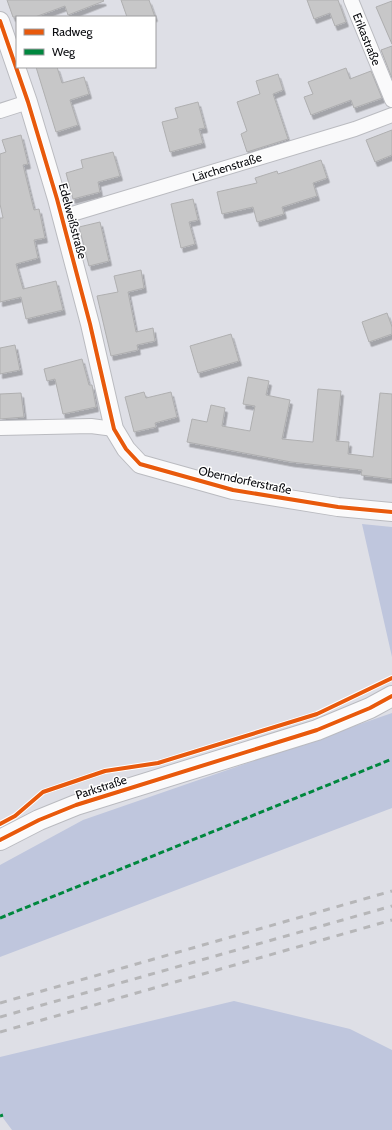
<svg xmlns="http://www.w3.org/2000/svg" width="392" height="1130" viewBox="0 0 392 1130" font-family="Cabin,sans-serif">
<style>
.green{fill:#bfc6dd}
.building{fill:#c7c7c8;stroke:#afafb0;filter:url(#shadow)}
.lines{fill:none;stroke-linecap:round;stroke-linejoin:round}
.minor-casing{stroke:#babbc0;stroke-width:16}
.tertiary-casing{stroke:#babbc0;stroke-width:20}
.secondary-casing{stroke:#babbc0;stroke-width:22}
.minor{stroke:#fafafb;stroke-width:14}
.tertiary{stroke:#fafafb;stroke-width:18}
.secondary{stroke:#fafafb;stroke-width:20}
.rail{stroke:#b6b6b8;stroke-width:3;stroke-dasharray:7 7;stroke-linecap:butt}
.quiet{stroke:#00873e;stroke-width:3;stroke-dasharray:6 3;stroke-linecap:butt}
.cycleway-casing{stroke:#fff;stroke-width:6}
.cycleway{stroke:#e8590c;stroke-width:4}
.labels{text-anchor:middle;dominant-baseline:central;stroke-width:3;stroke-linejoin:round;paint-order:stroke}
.street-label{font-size:12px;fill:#0a0b0f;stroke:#fff}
</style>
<defs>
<filter id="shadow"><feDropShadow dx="2.5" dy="4.5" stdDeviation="0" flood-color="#0004"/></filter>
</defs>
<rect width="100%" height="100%" fill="#dedfe6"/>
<path class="green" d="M362,524L392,527V657Z
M392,713V808L0,957V865L83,820Z
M234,1001L350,1029L392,1050V1130H12L0,1114V1057Z"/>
<path class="building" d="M7,0H103L104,1L68,15L65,6L35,17H13Z
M121,0H149L155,17H127Z
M307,0H338L346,22L335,26L330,13L314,19Z
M392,1V44L376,7Z
M392,46V78L381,50Z
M36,67H57L62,83L84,77L89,94L70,100L78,125L56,132Z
M346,68L350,79L371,71L382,98L354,108L351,100L311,115L304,97L313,94L308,82Z
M278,74L283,90L273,94L288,139L247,152L241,134L247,131L237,102L260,94L256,81Z
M198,102L205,128L199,129L203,143L170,152L162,122L178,118L175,108Z
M392,130V155L375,162L366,140Z
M21,135L28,164L23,165L34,210L39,209L45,238L34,240L38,258L16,264L23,289L56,281L63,310L26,319L21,297L0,302V218H3L0,204V154L6,152L2,140Z
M113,152L120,176L98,182L100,192L73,199L66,173L83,168L81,160Z
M321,160L327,178L313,183L317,196L282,207L284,214L257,222L253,207L222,214L217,192L257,183L255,178L277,171L278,174Z
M193,199L198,220L189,222L195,244L181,248L171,204Z
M100,222L109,261L89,266L79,227Z
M141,270L144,288L128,292L136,332L153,328L155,341L137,345L138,350L111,356L97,296L118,292L114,276Z
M387,313L392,327V334L369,342L362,322Z
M231,334L239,361L198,373L190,346Z
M15,345L20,370L0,374V348Z
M82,359L89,385H92L96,407L63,414L55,379L47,381L44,369Z
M248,377L269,381L266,395L290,400L282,439L313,442L318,389L341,391L336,441L349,442L348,454L373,457L380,393L392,394V479L361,475L362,470L291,462L187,442L192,419L207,422L211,405L225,408L222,426L250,431L255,406L243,404Z
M144,392L146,398L171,392L177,417L155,423L156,427L134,432L125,397Z
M21,393L24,417L0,419V394Z"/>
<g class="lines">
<defs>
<path id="minor" d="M351,0L392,100
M0,111L28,102
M62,217L355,129L392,115
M0,428L91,426L114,429"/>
<path id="tertiary" d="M0,21L28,102L57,199L90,324L114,429L126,449L140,464L233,490L338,507L392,512"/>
<path id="secondary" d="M0,840L39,820L76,805L317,730L370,708L392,696"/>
</defs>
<use href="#minor" class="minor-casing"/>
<use href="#tertiary" class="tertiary-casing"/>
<use href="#secondary" class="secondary-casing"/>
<use href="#minor" class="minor"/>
<use href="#tertiary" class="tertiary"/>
<use href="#secondary" class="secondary"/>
<path class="rail" d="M0,1003L392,891
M0,1017L392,906
M0,1032L392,920"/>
<path class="quiet" d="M0,918L392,759
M0,1116L3,1115"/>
<defs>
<path id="cycleway" d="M0,21L28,102L57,199L90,324L114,429L126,449L140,464L233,490L338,507L392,512
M0,824L15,816L43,792L105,771L158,763L317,714L392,678
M0,840L39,820L76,805L317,730L370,708L392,696"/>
</defs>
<use href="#cycleway" class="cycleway-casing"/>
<use href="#cycleway" class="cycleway"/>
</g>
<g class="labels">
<g class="street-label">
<text transform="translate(367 39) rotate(68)">Erikastraße</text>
<text transform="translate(227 167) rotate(-17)">Lärchenstraße</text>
<text transform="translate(73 221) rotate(75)">Edelweißstraße</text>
<text transform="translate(245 480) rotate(12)">Oberndorferstraße</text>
<text transform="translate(101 787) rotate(-18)">Parkstraße</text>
</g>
</g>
<rect x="16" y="16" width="140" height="52" fill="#ffffff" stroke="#9d9d9f"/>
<rect x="24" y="29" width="20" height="6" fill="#e8590c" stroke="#9d9d9f"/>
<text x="52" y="36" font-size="12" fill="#0a0b0f">Radweg</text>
<rect x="24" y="49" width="20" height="6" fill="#00873e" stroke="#9d9d9f"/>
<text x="52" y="56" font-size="12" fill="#0a0b0f">Weg</text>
</svg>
